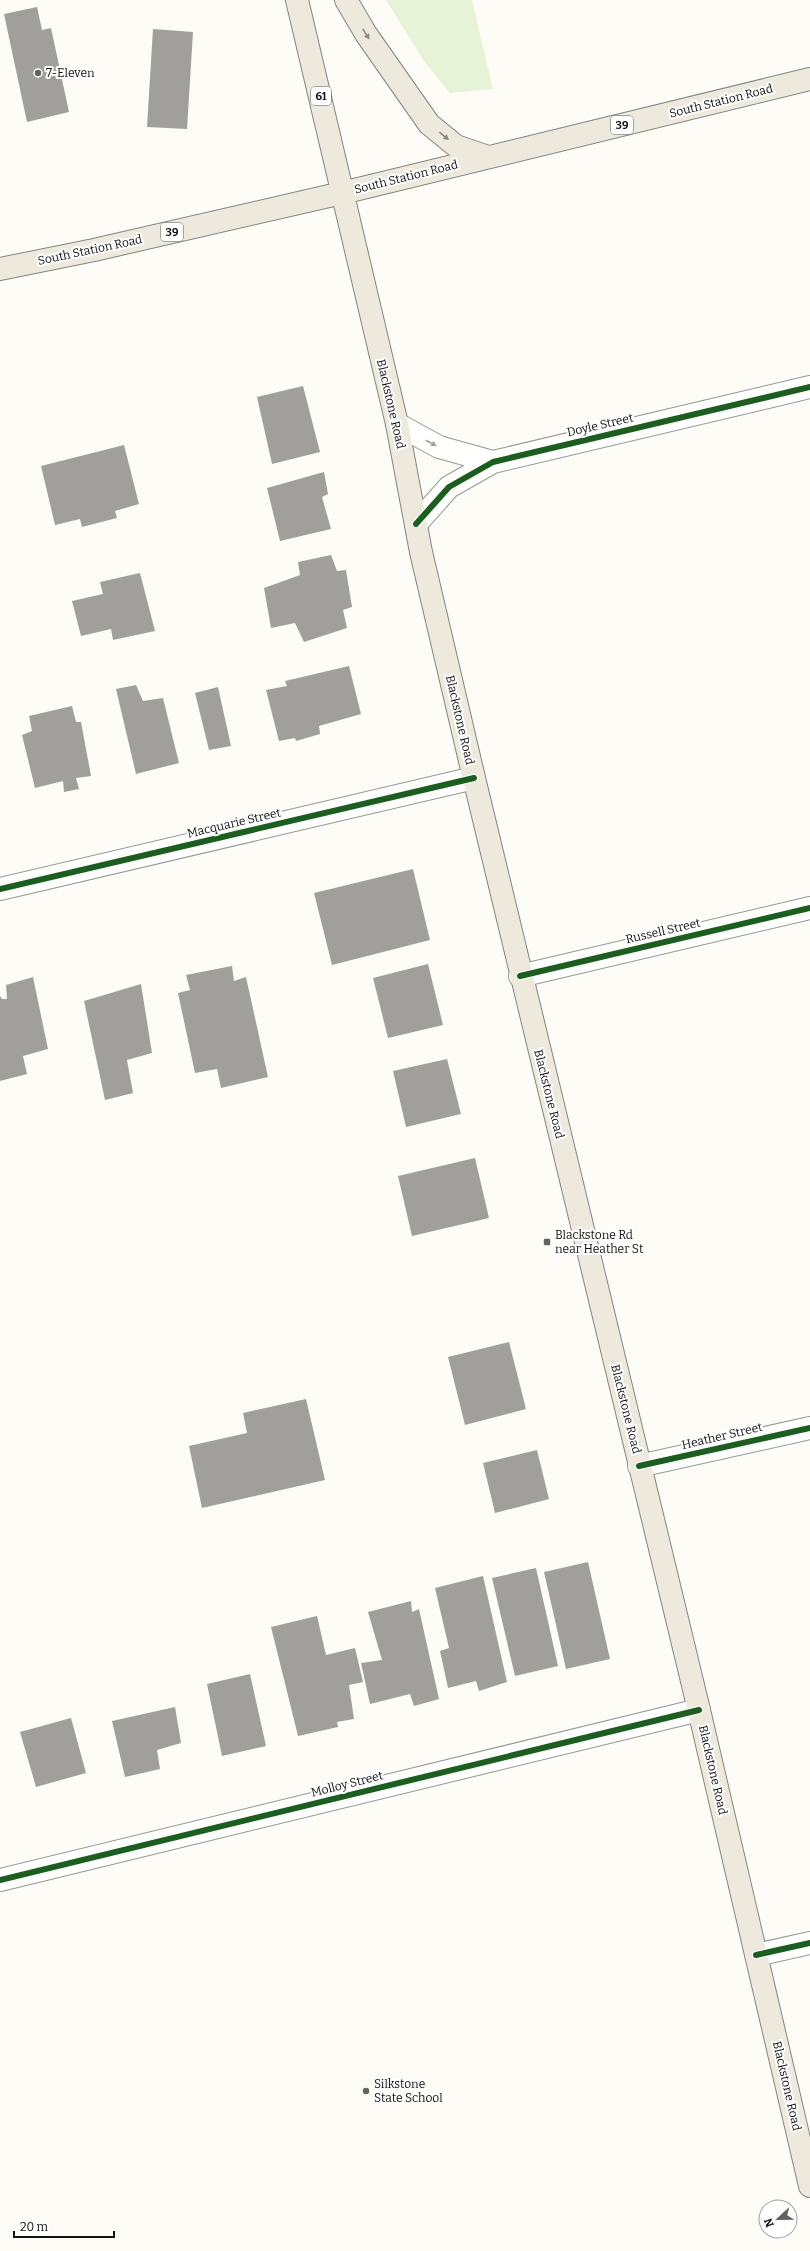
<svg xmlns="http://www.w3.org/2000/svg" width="810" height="2251" viewBox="0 0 810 2251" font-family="Bitter,serif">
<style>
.green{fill:#e7f3d7}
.building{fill:#a19f9c}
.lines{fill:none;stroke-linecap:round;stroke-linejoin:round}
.minor-casing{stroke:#979795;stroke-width:24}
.major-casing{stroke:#858482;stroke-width:24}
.minor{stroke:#fffffe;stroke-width:22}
.major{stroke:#ede9dc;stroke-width:22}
.cycleway-casing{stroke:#fff;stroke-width:8}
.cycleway{stroke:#1b5e20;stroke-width:6}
.oneway{fill:#8a8881}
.oneway2{fill:#a0a09f}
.poi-dot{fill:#646362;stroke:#fff;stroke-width:1.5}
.labels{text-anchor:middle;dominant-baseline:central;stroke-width:4;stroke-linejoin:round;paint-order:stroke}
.shield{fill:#fff;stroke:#585858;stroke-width:1}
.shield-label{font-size:11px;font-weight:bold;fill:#111}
.poi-label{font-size:12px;fill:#111;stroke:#fff;text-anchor:start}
.street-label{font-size:12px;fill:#111;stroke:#fff}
</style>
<rect width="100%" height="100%" fill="#fdfcf7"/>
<path class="green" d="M386,0H472L493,89L450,93L424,61Z"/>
<path class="building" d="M37,7L42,30L51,28L69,112L27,122L4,14Z
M153,29L193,32L187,129L147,127Z
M303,386L320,452L272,464L257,397Z
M124,445L139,504L115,511L117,518L82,527L80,519L55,525L41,466Z
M324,472L328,494L322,497L331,529L280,541L267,488Z
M331,555L337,571L346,570L352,607L343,610L347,628L304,642L295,623L271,628L264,588L300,575L298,562Z
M140,573L155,631L113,640L111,629L81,636L72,601L103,594L100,582Z
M349,666L361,714L319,726L320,734L296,741L295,738L279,741L266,690L287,686L285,681Z
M136,685L143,701L163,698L179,763L136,774L116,689Z
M218,687L231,746L209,750L195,693Z
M72,706L76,722H81L91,776L76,778L79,789L64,792L63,781L35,788L22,735L32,731L29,716Z
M413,869L430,940L332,965L314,893Z
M428,964L443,1025L388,1038L373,978Z
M232,966L234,981L246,977L268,1077L221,1088L217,1069L195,1073L178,993L190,990L186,975Z
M33,977L48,1049L23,1056L27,1074L0,1081V996L2,999H7L6,985Z
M141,984L152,1053L127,1060L133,1093L105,1100L84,1001Z
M447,1059L461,1114L406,1127L393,1071Z
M475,1158L489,1218L412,1236L398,1176Z
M509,1342L526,1409L465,1425L448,1357Z
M306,1399L325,1480L202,1508L189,1446L247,1433L243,1413Z
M537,1450L549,1499L495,1513L483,1463Z
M588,1562L610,1659L566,1669L544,1572Z
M536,1568L558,1666L515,1676L492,1578Z
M483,1576L507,1682L479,1691L476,1681L448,1688L440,1651L449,1648L435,1588Z
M411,1601L412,1612L419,1609L439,1699L414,1706L410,1694L370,1704L361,1663L382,1660L368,1612Z
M317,1616L326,1655L355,1648L363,1682L349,1685L354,1719L337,1722L338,1727L298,1736L271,1627Z
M250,1674L266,1746L222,1756L207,1684Z
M175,1707L181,1743L157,1750L160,1769L125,1777L112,1721Z
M71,1718L86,1773L36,1787L20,1732Z"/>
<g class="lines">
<defs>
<path id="minor" d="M397,424L439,447L493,462
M416,524L449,487L493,462L810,387
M0,889L474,778
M520,976L810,908
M639,1466L810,1428
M0,1880L699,1710
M756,1955L810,1943"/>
<path id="major" d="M297,0L397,424L421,552L474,778L699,1710L810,2186
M346,0L366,34L429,124L456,146L488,157
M0,269L94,250L342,193L810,79"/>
</defs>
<use href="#minor" class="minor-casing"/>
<use href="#major" class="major-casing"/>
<use href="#minor" class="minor"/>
<use href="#major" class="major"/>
<defs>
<path id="cycleway" d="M416,524L449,487L493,462L810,387
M0,889L474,778
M520,976L810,908
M639,1466L810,1428
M0,1880L699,1710
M756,1955L810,1943"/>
</defs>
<use href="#cycleway" class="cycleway-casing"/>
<use href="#cycleway" class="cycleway"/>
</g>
<defs><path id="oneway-solid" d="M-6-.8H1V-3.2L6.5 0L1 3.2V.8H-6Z"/></defs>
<g class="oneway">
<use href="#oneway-solid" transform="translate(366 34) rotate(58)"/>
<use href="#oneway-solid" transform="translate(444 136) rotate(39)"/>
</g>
<use class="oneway2" href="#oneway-solid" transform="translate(431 443) rotate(28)"/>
<g class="poi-dot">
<circle cx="38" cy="73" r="4"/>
<rect x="543" y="1238" width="8" height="8" rx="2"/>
<circle cx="366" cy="2091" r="4"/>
</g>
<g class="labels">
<g class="shield">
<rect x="311" y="87" width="20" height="18" rx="3"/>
<rect x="611" y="116" width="22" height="18" rx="3"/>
<rect x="161" y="223" width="22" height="18" rx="3"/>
</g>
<g class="shield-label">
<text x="321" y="96">61</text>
<text x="622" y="125">39</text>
<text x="172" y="232">39</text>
</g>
<g class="poi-label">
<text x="46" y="73">7-Eleven</text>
<text x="555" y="1235">Blackstone Rd<tspan x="555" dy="14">near Heather St</tspan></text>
<text x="374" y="2084">Silkstone<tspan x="374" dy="14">State School</tspan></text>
</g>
<g class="street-label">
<text transform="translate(721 101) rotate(-14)">South Station Road</text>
<text transform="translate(406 177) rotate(-14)">South Station Road</text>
<text transform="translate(90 250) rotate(-12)">South Station Road</text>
<text transform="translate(391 404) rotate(77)">Blackstone Road</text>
<text transform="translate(600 425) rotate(-13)">Doyle Street</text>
<text transform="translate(460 720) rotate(77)">Blackstone Road</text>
<text transform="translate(234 823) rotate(-13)">Macquarie Street</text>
<text transform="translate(663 931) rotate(-13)">Russell Street</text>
<text transform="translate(549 1094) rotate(76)">Blackstone Road</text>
<text transform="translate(626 1409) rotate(76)">Blackstone Road</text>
<text transform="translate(722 1436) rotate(-13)">Heather Street</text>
<text transform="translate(713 1770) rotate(77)">Blackstone Road</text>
<text transform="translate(347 1784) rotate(-14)">Molloy Street</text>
<text transform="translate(787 2086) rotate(77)">Blackstone Road</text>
</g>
</g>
<g transform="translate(778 2219) rotate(248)"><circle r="19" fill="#ffffff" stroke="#a0a0a0"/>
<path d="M0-3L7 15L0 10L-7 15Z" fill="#646362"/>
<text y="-6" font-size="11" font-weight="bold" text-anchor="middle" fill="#111111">N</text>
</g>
<path d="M14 2231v6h100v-6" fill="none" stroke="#111111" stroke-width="2"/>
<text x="20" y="2231" font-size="12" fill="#111111" stroke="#ffffff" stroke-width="3" paint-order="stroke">20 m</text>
</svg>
